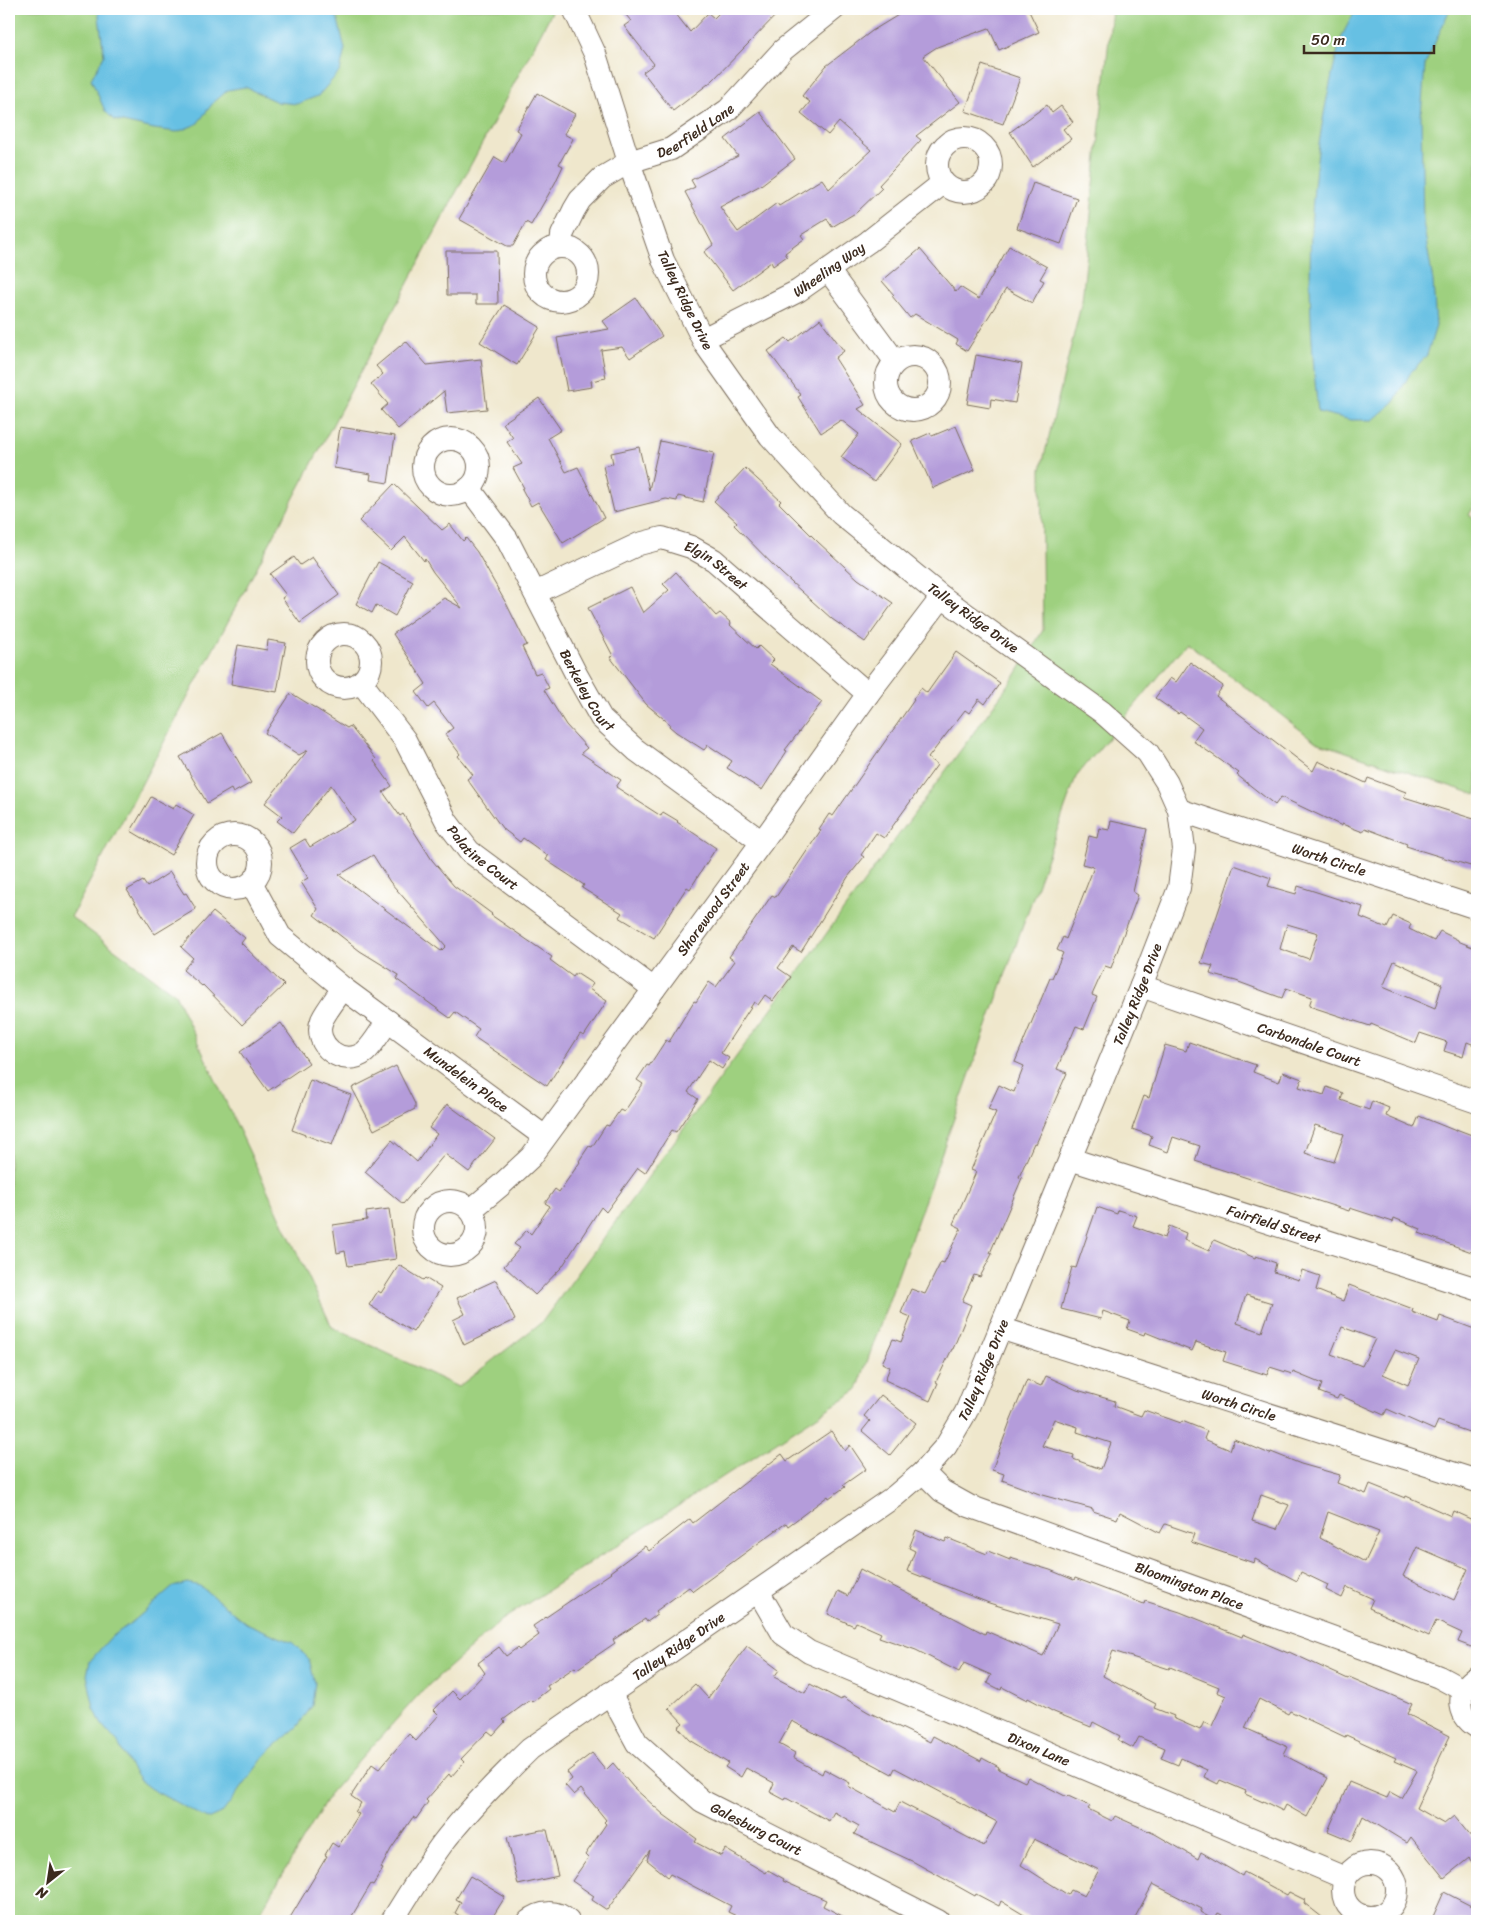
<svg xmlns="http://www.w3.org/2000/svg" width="1486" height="1930" viewBox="0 0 1486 1930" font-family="Sriracha,sans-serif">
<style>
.green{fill:#9ed07f;stroke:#6c7d4e}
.water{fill:#66c0e3;stroke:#507580}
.building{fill:#b49cda;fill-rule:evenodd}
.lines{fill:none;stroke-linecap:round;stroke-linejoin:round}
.minor-casing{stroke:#7a6c5b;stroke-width:24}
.minor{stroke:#fff;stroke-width:22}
.labels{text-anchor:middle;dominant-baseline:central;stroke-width:5;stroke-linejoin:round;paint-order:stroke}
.street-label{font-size:14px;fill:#3b2a1e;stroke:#fff}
</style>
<rect width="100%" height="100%" fill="#fff"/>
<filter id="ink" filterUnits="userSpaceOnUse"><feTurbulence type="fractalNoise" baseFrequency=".02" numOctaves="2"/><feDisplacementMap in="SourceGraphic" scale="10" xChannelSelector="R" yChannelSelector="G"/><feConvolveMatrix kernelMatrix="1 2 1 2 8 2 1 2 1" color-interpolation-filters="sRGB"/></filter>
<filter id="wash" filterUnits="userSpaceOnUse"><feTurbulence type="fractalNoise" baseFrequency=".0096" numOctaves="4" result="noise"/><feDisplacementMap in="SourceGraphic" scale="20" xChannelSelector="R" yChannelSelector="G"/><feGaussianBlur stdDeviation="1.12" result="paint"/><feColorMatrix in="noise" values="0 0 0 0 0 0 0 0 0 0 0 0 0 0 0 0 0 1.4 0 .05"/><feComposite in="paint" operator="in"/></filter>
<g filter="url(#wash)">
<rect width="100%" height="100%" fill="#efe7cc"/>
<path class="green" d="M9,9H550L552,12L71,917L175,994L332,1327L458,1387L542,1322L1015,676L1043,630L1041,469L1082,301L1112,9H1477V501L1469,515L1477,520V795L1316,742L1187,642L1076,777L857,1390L502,1620L422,1691L332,1791L255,1921H9Z"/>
<path class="water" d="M98,9H333L338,20L345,49L340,71L318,96L297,104L277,102L245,87L228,90L213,103L197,124L177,132L154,129L114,120L105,111L91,79L104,56Z
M1356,9H1450L1425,65L1421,116L1423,222L1433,281L1436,326L1427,355L1411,372L1394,402L1373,420H1351L1318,412C1306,303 1306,191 1330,84C1333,70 1336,56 1340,43C1343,31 1351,20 1356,9Z
M187,1583L200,1586L246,1623L293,1643L309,1659L315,1683L312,1706L297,1727L267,1753L223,1812L207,1819L151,1789L139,1780L130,1766L118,1743L102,1725L94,1708L87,1675L90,1661L110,1638L136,1619L173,1587Z"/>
<g id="blocks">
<path class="building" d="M621,9H672L690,32L708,13L714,18L723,9H782L712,81L673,111L643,72L654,64L624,26L631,21Z
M908,9H1028L1039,32L999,50L989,28L937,47L923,56L960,102L916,136L921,140L879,185L882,188L857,212L832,227L827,219L801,235L804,239L785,253L787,256L773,266L771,262L733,290L704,252L713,245L685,192L695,187L691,180L738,156L725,139L760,112L795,159L761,185L720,207L738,232L777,203L779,206L822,179L829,189L871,150L839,122L828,135L801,113L810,102L802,96L826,66L872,31Z
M982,65L1020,78L1003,124L965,111Z
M537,93L575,114L564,134L573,139L559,164L563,166L555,183L531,225L526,222L513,246H507L459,219L495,157L505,163L521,133L516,130Z
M1047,105L1052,113L1061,106L1073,122L1063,129L1071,139L1033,167L1010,132Z
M1033,183L1077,198L1061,244L1017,228Z
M1009,246L1047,267L1040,279L1044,281L1032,303L1006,289L967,351L956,344L958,340L915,314L910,318L892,296L894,295L882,281L920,249L956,292L960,287L979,299Z
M446,251H497L498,304H476V295H447Z
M636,298L662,336L630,358L622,347L601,350L606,378L591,381L592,387L567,391L557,338L609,329L603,321Z
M504,305L540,327L517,365L480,342Z
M820,319L844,351L835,358L865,405L858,409L902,444L874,482L841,457L859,434L841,420L821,433L798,397L801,395L768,351L786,338L790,342Z
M406,341L427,365L481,359L487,409L447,413L444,391L398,429L381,410L388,404L371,384L383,374L376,366Z
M976,355L1022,364L1015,403L991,399L990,408L967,404Z
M539,398L561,430L548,438L566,472L578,467L604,518L563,543L538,502L531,506L522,489L524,488L513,468L522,464L507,442L513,438L503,423Z
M956,426L975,470L933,488L912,441L930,433L932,436Z
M340,427L395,436L388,483L370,480L371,474L334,468Z
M660,441L714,453L703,502L678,496L677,501L666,499L614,512L603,466L613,464L611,453L639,447L649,490Z
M745,468L781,501L779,503L818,542L858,579L893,603L865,642L832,619L781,573L734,525L737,522L714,501Z
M394,484L442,530L450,524L463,541L466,538L477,552L507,605L527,645L522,647L535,674L541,672L549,688L544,690L566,725L587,748L581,753L621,780L616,787L661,816L663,812L678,821L677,822L716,848L690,889L687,887L654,938L619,917L622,913L582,888L584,885L546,860L548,856L523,838L520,842L502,828L467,779L473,775L458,756L460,754L445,734L453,728L434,703L428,708L416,692L426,684L393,634L444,598L462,608L433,572L425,559L424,561L405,537L391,551L359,521Z
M294,557L300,565L312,557L339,595L300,623L282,598L286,595L270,574Z
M378,562L413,581L395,616L376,605L372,613L356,604Z
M676,572L716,616L720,613L731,623L730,625L756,649L759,646L774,660L770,664L822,702L785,750L787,751L762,790L727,768L732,761L708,745L704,750L676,732L669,726L670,724L646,704L610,657L613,656L588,608L630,587L643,613L669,590L663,584Z
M268,640L286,643L277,692L231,684L238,645L267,650Z
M956,652L1000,683L985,704L979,699L969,713L965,710L928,758L937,765L884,838L876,833L861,855L864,857L848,877L801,952L793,947L778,968L791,977L773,1001L765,995L758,1005L754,1002L721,1053L729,1058L722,1069L709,1060L688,1092L698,1099L676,1132L672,1130L645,1173L638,1168L606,1212L601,1207L562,1267L535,1295L504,1266L520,1248L514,1244L527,1230L531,1234L550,1206L545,1203L555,1189L559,1192L580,1162L579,1161L589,1146L592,1147L606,1125L609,1126L620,1110L624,1112L643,1084L637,1080L647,1065L649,1066L666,1040L669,1042L694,1001L696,1002L709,982L716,987L735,961L729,957L772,895L776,897L821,830L819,829L829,814L833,816L914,700L913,699L921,688L927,693Z
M1190,662L1223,686L1216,696L1313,771L1318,761L1366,783L1368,778L1406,792L1404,797L1477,820V868L1406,846L1407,844L1365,828L1363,832L1342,824V826L1281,797L1275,805L1237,775L1239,773L1193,741L1202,728L1180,712L1178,714L1155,698L1170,678L1176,682Z
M291,693L347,728L350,726L376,759L374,761L392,786L383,792L400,816L403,814L432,860L454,886L492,914L491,915L552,957L550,960L573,977L576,973L593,984L589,989L607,1001L584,1036L580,1034L547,1086L474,1037L479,1029L455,1012L450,1018L396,979L399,975L360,951L314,915L318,909L301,882L308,878L290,848L305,839L310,847L355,820L331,785L293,833L277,821L282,816L265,803L308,750L299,755L265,733ZM373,855L390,882L446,946L441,951L339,875Z
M222,733L251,783L233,793L231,789L207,803L180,757Z
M151,797L173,809L176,804L194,815L171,855L131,831Z
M1111,821L1147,829L1133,892L1138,895L1111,968L1105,966L1092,995L1097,997L1084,1029L1076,1026L1071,1038L1070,1037L1057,1069L1067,1073L1036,1144L1034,1143L1019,1177L1022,1178L990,1253L992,1254L980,1277L974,1275L962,1301L971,1305L953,1349H952L936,1382L938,1383L930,1401L885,1380L890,1367L882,1363L893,1339L901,1342L911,1317L901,1313L911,1289L925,1294L941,1262L944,1263L961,1228L953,1224L976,1172L971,1170L996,1112L988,1109L999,1085L1014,1092L1024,1066L1015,1062L1050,978H1052L1063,953L1057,950L1063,937L1066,939L1094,867L1082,864L1089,836L1097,838L1099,828L1109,830Z
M1234,865L1271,878L1268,886L1296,894L1298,886L1363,907L1360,917L1387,928L1393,916L1411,924L1409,929L1434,941L1440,931L1458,940V941L1477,949V1046L1467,1042L1463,1057L1444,1051L1447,1042L1420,1033L1416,1043L1371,1024L1370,1026L1309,1006L1312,997L1286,988L1282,998L1236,981L1210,974L1213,966L1201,963ZM1287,924L1318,933L1309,959L1280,949ZM1394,961L1442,984L1435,1009L1383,987Z
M170,872L184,894L186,893L196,909L155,934L127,890L143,881L147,887Z
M213,912L245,938L241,943L284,985L242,1025L203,985L202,986L183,970L193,958L181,947Z
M281,1023L309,1063L268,1091L240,1052Z
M1189,1042L1256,1065L1253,1072L1279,1082L1283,1072L1302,1079L1299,1087L1324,1095L1327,1087L1343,1093L1341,1100L1369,1110L1372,1101L1389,1108L1386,1116L1414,1128L1419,1116L1456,1131V1129L1477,1137V1254L1419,1233L1421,1229L1394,1218L1393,1222L1350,1208L1349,1211L1195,1161L1200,1146L1173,1137L1168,1152L1149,1145L1152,1136L1132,1129L1144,1096L1149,1098L1165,1045L1186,1051ZM1315,1125L1344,1134L1334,1162L1305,1153Z
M396,1066L415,1104V1109L374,1130L352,1088Z
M310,1080L351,1095L332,1145L292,1130Z
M447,1104L495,1139L469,1172L445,1154L403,1204L365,1172L392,1140L417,1162L437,1134L429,1128Z
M1097,1207L1117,1214L1118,1210L1137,1216L1133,1226L1165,1238L1169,1226L1186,1233L1184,1240L1209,1251L1214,1240L1255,1258L1256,1256L1276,1263L1274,1272L1299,1280L1302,1270L1320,1276L1316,1290L1343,1301L1349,1285L1413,1309L1412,1312L1438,1322L1440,1316L1477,1330V1435L1438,1421L1434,1430L1387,1409L1384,1415L1339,1395L1337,1399L1319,1392L1322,1384L1293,1372L1292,1374L1270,1367L1267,1375L1223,1361L1226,1352L1196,1342L1192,1351L1145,1332L1144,1335L1127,1329L1130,1321L1103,1311L1101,1319L1061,1309L1072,1267L1076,1268ZM1246,1295L1272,1303L1262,1332L1237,1323ZM1342,1327L1375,1339L1362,1366L1331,1354ZM1395,1350L1419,1359L1408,1385L1383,1374Z
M389,1209L396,1259L348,1266L345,1251L337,1253L333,1225L367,1220L366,1212Z
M399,1265L423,1280L425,1278L441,1288L413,1332L369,1305L378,1291L381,1293Z
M496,1280L515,1320L464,1345L453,1320L465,1314L457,1298Z
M1046,1376L1077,1390L1115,1401L1114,1406L1141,1416L1144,1410L1181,1423L1182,1421L1207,1431L1204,1439L1230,1450L1234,1439L1270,1454L1271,1452L1301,1464L1340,1475L1337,1483L1366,1494L1370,1484L1405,1498L1406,1496L1451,1516L1453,1511L1477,1522V1640L1474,1648L1458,1642L1462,1633L1436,1621L1429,1636L1369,1608L1373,1599L1347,1587L1342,1598L1326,1590L1328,1585L1301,1572L1297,1581L1255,1559L1254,1563L1191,1542L1194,1534L1165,1524L1160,1533L1120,1512L1117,1519L1093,1511V1509L1042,1495L1002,1480L1004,1474L992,1470L1011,1419L1027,1380L1041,1386ZM1054,1419L1078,1427L1077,1432L1111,1443L1101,1469L1073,1459L1074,1455L1042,1446ZM1261,1495L1289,1505L1277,1529L1252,1521ZM1328,1512L1379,1532L1365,1562L1320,1538ZM1417,1547L1468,1569L1454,1600L1403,1576Z
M881,1395L916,1423L890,1455L862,1431L870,1421L864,1416Z
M831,1431L845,1451L850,1445L866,1469L843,1485L845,1487L829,1498L828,1496L788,1526L786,1523L693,1591L689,1587L656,1611L658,1614L647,1622L645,1619L613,1640L615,1643L577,1669L575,1667L547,1686L549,1689L532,1702L530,1700L503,1720L505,1722L493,1735L488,1731L461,1759L464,1762L451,1777L449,1774L426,1800L428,1802L416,1819L413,1817L391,1849L381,1868L383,1869L373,1885L371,1884L349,1921H288L327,1856L325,1855L332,1843L338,1847L359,1814L355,1812L361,1803L351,1796L372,1764L379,1769L409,1734L416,1741L439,1715L434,1710L452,1691L460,1699L485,1673L478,1663L499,1647L506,1656L517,1648L519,1650L539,1635L533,1626L611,1573L610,1572L645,1546L649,1551L690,1519L693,1523L782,1454L787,1461Z
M916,1530L945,1542L947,1538L987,1554L988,1551L1010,1560V1558L1050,1570L1074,1580L1075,1578L1144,1604L1145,1601L1180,1612L1242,1637L1243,1634L1288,1653L1289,1652L1348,1679L1349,1677L1412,1704L1407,1714L1450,1736L1416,1808L1444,1824L1454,1816L1477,1844V1869L1469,1858L1444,1878L1411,1837L1407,1843L1363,1816L1352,1841L1328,1831L1349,1782L1387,1798L1390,1792L1401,1798L1417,1771L1394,1761L1396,1758L1346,1735L1345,1737L1290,1711L1288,1714L1259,1699L1245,1728L1288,1747L1284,1755L1328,1778L1307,1817L1286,1805L1283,1811L1263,1801V1802L1245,1794L1246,1791L1220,1780L1218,1784L1204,1777L1207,1770L1181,1758L1178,1765L1161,1758L1165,1748L1139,1737L1133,1748L1118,1740L1120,1736L1093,1722L1091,1727L1054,1712L1028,1698L1027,1700L1002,1687L1001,1690L987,1683L991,1675L964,1663L959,1672L916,1650L879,1637L881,1633L856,1622L854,1626L828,1614L838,1591L848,1596L860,1569L985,1634L986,1631L1043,1656L1058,1624L989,1603L907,1571L915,1551L909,1548ZM1113,1651L1169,1669L1170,1667L1219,1687L1217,1692L1226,1696L1212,1726L1204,1722L1200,1730L1173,1718L1174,1716L1154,1708L1156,1704L1103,1676Z
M747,1646L779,1670L774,1677L805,1693L810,1684L841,1700L843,1697L868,1712L930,1742L933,1736L981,1761L982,1758L999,1767L998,1769L1025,1782L1028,1777L1067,1797L1068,1796L1090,1806L1088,1809L1112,1821L1115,1816L1155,1834L1198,1859L1201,1852L1242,1876L1244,1872L1287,1895L1289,1892L1305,1900L1304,1903L1327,1921H1234L1218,1913L1214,1920L1200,1912L1202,1909L1153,1884L1133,1921H1034L1001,1901L999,1906L976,1894L975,1896L914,1862L854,1834L859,1826L834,1812L829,1821L786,1798L785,1800L770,1792L774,1783L746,1768L741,1777L725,1767L728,1763L690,1740L678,1727L683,1723L669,1708L695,1684L708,1698ZM792,1721L892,1774L895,1768L997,1822L984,1846L900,1802L895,1812L848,1786L850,1783L824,1769L822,1774L793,1758L795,1753L779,1744ZM1034,1839L1099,1870L1084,1896L1071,1890L1068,1895L1021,1865Z
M592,1753L606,1770L613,1763L633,1787L664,1815L697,1839L695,1842L721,1856L725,1849L766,1873L768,1870L784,1879L783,1881L826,1900L823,1906L852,1921H747L728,1912L731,1906L670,1874L668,1877L647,1860L650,1850L607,1910L592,1900L594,1896L572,1881L588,1858L585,1855L606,1824L604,1822L606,1820L581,1789L574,1795L565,1785L572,1779L567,1772Z
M541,1830H547L558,1876L518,1885L507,1837Z
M470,1876L505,1897L490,1921H469L455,1913L461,1902L456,1899Z
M1444,1892L1477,1909V1921H1431Z"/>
</g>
</g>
<g filter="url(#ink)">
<use href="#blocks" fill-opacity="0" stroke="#7a6c5b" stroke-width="1"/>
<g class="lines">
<defs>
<g id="minor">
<circle cx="964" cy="165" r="27"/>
<circle cx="561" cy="274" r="27"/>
<path id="s1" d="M561,247L562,235L574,210L580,200L602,178L629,162L671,149L728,110L783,50L834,9"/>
<path d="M828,270L895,361"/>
<path id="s2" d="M703,339L798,291L868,242L943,183"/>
<circle cx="913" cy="383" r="27"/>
<circle cx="451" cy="467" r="28"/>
<path id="s3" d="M469,488L507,539L576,674L601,718L636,750L762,842"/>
<path id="s4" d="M535,593L639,544L662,538L691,547L714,560L868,694"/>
<circle cx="344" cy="661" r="27"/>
<path id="s5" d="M361,682L405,740L447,822L469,851L654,989"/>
<path id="s6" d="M1179,810L1477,908"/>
<circle cx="234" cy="862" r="27"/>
<path id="s7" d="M252,884L280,936L343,988L545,1137"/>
<path id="s8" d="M1141,986L1477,1102"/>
<path d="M343,988C338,996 326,1011 322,1020C312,1045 343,1069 365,1052C374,1044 381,1030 388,1021"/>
<path id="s9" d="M1070,1159L1477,1289"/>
<circle cx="450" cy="1228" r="27"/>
<path id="s10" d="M471,1210L501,1185L531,1157L762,842L868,694L942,597"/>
<path id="s11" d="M1000,1328L1477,1481"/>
<path id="s12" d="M923,1472L942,1491L969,1506L1387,1657L1439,1677L1463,1690"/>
<path id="s13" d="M758,1591L783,1634L809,1652L1345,1878"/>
<path d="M1477,1677C1456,1689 1456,1715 1477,1727"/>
<path id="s14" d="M610,1693L637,1743L702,1801L938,1921"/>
<circle cx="1370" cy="1890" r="27"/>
<path id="s15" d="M392,1921C408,1895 424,1869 442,1844C468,1810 499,1779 530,1749L895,1496L923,1472L946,1446L966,1412L1141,986L1179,888L1184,849L1179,810L1167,783L1148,753L1102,712L942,597L841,514L770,436L705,344L663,260L629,162L595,54L574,9"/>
<path d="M529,1921C540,1911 557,1910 568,1921"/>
</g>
</defs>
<use href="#minor" class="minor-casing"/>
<use href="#minor" class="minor"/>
</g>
</g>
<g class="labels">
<g class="street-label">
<text stroke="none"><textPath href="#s1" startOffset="188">Deerfield Lane</textPath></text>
<text stroke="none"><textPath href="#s2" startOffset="144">Wheeling Way</textPath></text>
<text transform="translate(685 300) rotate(64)">Talley Ridge Drive</text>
<text stroke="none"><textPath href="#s4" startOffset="200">Elgin Street</textPath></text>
<text transform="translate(973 618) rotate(36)">Talley Ridge Drive</text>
<text stroke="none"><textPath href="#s3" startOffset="235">Berkeley Court</textPath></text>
<text stroke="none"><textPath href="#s5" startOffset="216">Palatine Court</textPath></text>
<text stroke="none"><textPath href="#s6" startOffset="158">Worth Circle</textPath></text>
<text stroke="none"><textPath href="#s10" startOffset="388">Shorewood Street</textPath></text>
<text stroke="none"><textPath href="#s15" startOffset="1228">Talley Ridge Drive</textPath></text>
<text stroke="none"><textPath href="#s8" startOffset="178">Carbondale Court</textPath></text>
<text stroke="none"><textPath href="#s7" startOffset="294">Mundelein Place</textPath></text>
<text stroke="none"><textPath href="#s9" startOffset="214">Fairfield Street</textPath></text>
<text stroke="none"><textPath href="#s15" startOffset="822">Talley Ridge Drive</textPath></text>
<text stroke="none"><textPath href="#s11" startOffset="251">Worth Circle</textPath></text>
<text stroke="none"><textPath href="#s12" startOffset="292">Bloomington Place</textPath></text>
<text stroke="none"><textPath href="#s15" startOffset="402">Talley Ridge Drive</textPath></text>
<text stroke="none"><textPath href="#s13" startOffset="331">Dixon Lane</textPath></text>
<text stroke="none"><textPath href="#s14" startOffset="205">Galesburg Court</textPath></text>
</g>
</g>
<rect width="1486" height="1930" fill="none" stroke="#fff" stroke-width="30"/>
<g transform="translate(48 1882) rotate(210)" stroke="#ffffff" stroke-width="4" paint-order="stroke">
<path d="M0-4L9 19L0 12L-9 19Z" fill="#3b2a1e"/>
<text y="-8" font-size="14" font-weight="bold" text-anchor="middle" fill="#3b2a1e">N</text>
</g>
<path d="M1304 45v8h130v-8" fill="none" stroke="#3b2a1e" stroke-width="2.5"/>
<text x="1311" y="45" font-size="15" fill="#3b2a1e" stroke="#ffffff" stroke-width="4" paint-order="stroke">50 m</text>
</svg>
